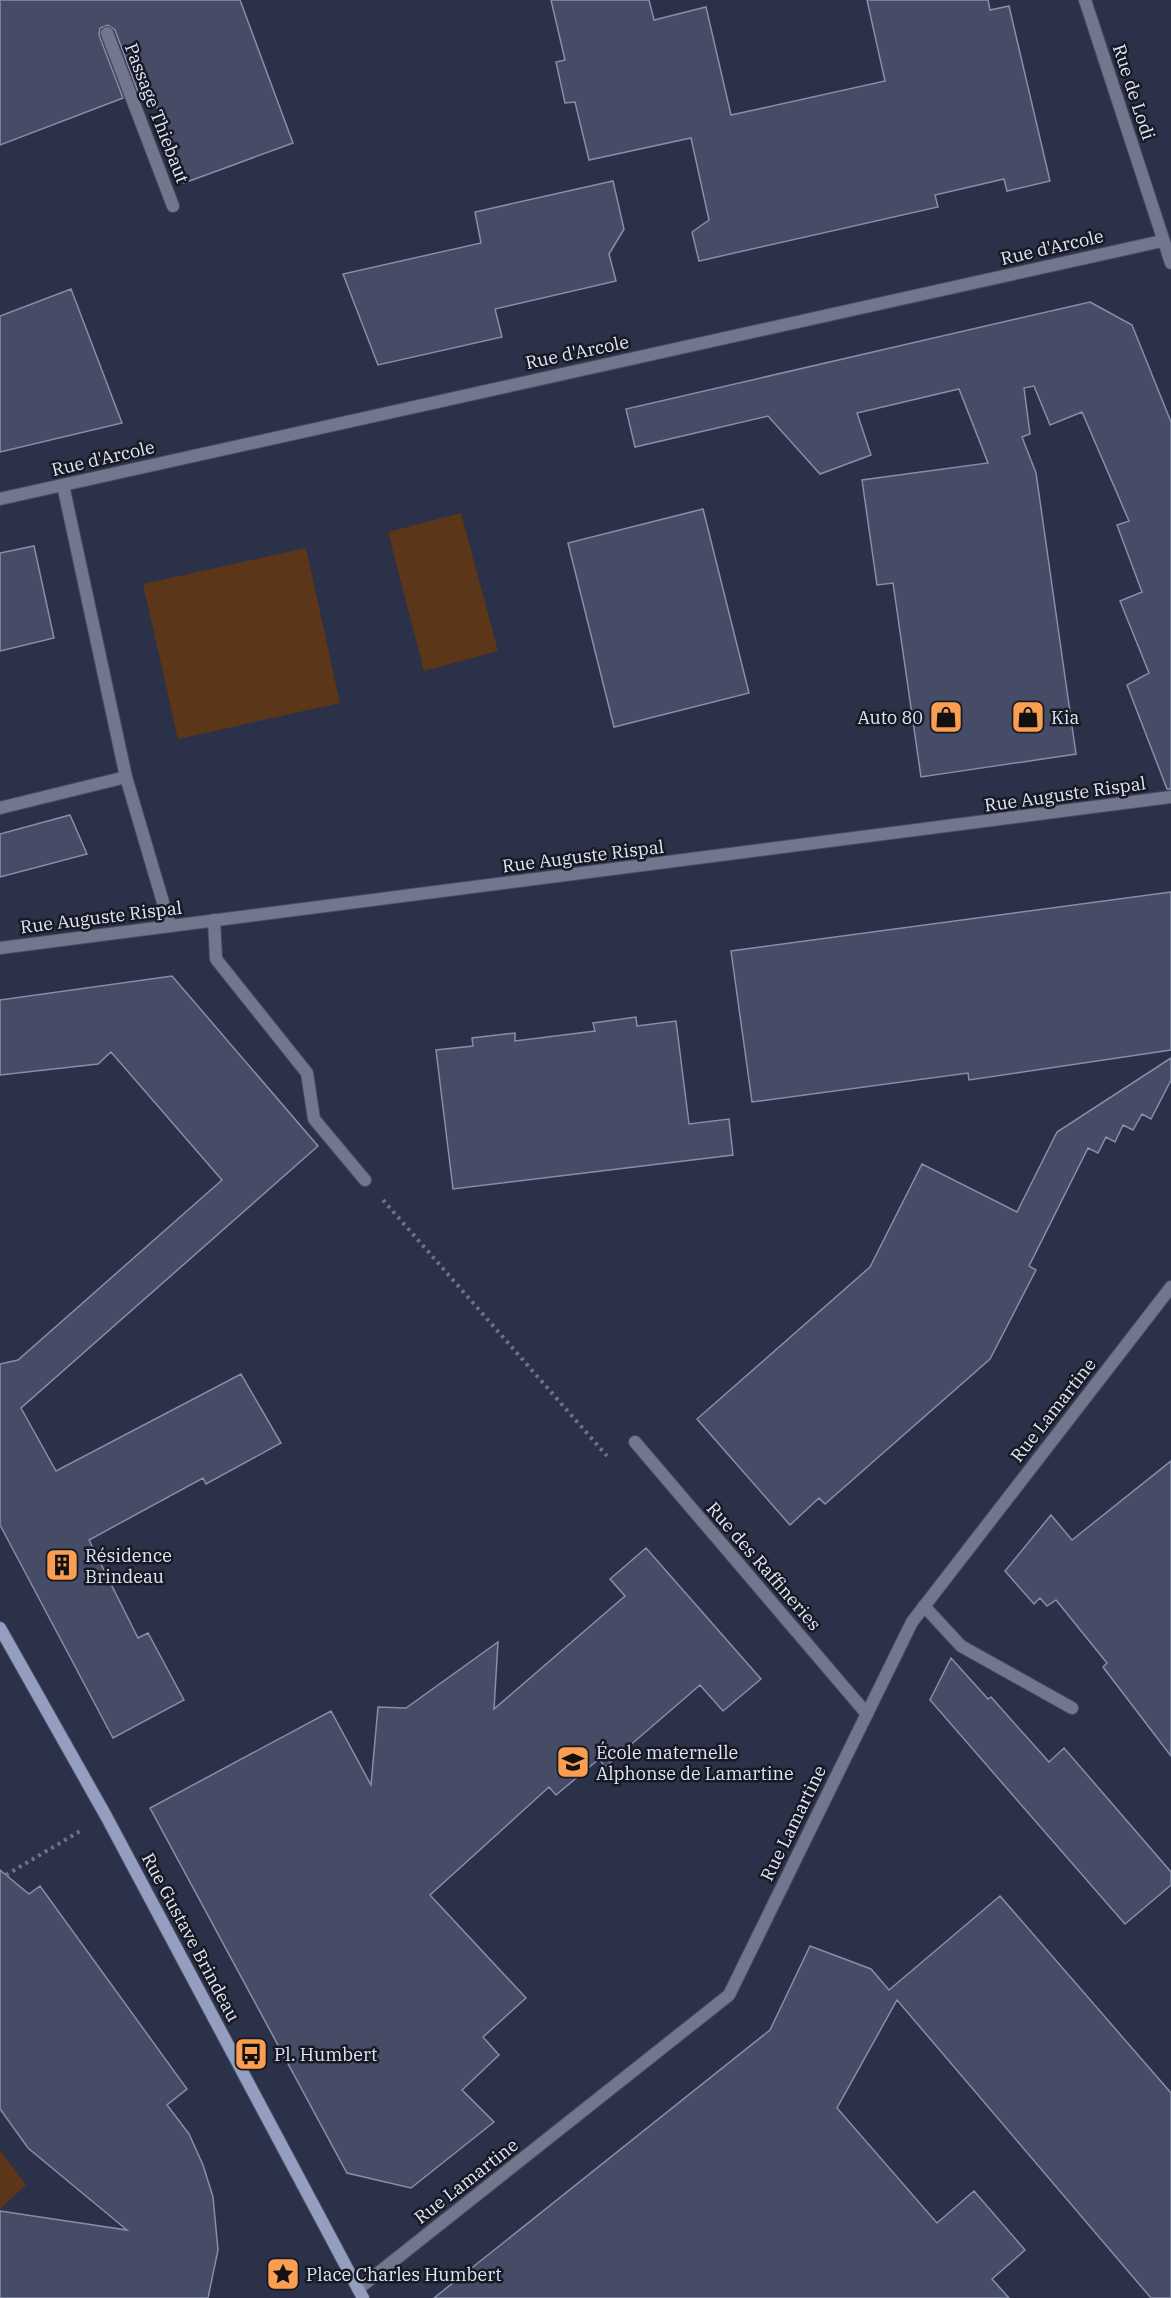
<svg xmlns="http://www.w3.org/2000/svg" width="1171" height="2298" viewBox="0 0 1171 2298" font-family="'IBM Plex Serif',serif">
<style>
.green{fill:#5b3618}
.building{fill:#464c65;stroke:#868eaa;stroke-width:1.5}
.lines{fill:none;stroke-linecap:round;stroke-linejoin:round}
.lane-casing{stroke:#484e64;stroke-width:14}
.street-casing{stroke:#484e64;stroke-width:14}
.secondary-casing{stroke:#484e64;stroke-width:14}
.path{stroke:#6e7387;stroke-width:4;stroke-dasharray:3 4.5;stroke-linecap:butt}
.lane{stroke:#71778d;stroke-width:12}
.street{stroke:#71778d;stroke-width:12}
.secondary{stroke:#939ec1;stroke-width:12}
.labels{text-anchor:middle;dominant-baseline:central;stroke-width:5;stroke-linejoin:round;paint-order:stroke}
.street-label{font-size:18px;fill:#e1e6f5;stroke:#171a24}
.poi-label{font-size:18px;fill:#e1e6f5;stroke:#171a24;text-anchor:start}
</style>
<rect width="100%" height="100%" fill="#2b3148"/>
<path class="green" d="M461,513L498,651L424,671L388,532Z
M306,548L340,703L178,739L143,584Z
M0,2150L26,2185L0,2209Z"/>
<path class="building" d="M0,0H240L293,143L184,183L150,88L138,92L115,30L108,25L100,28L99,35L123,98L0,145Z
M551,0H649L654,20L706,7L731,115L885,81L867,0H988L990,10L1009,6L1050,181L1007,191L1004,179L935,195L938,207L699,261L692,232L709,220L691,138L589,160L575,102L565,103L556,62L565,60Z
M613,181L624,229L609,254L616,281L495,309L502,337L378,365L343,274L481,243L475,212Z
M71,289L122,423L0,452V316Z
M1090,302L1132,325L1171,422V789H1167L1127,685L1149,673L1120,601L1142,592L1117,525L1129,521L1082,412L1050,425L1034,386L1024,388L1030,434L1022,437L1036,473L1076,754L921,777L893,583L877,585L862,480L988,463L959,389L857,413L871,455L820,474L768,416L635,447L626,409Z
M703,509L749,693L614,727L568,543Z
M34,546L54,638L0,651V553Z
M70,815L87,854L0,877V834Z
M1171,892V1050L969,1080L968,1073L752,1102L731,951Z
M172,976L318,1146L21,1408L56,1471L241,1374L281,1443L206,1484L203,1478L89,1540L138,1638L148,1633L184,1700L113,1738L0,1525V1364L18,1360L222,1180L111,1052L98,1064L0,1075V1000Z
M636,1017L637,1026L676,1021L689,1124L729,1119L733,1155L453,1189L436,1050L473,1046L472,1038L515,1033V1041L595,1031L593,1023Z
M1171,1058V1080L1151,1119L1142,1114L1133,1130L1123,1125L1115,1142L1106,1137L1098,1153L1088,1148L1029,1266L1036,1270L990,1359L825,1504L819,1498L790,1525L697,1419L870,1267L922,1164L1017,1212L1057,1132Z
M1171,1461V1756L1103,1667L1107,1663L1056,1600L1047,1606L1040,1598L1034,1604L1005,1571L1051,1515L1072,1540Z
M646,1548L761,1679L723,1711L700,1685L605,1767L599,1759L556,1795L549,1787L430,1895L526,1998L483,2037L499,2055L462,2090L494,2122L411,2188L347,2173L150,1808L331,1711L371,1785L378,1707L406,1708L498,1642L494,1709L625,1596L610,1579Z
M951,1658L988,1699L991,1697L1049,1762L1064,1748L1171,1872V1885L1125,1924L930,1700Z
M0,1870L29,1894L40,1886L187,2089L167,2105L189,2134L203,2165L213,2197L218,2250L208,2298H0V2211L127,2230L28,2148L0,2109Z
M1000,1896L1171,2093V2298H1151L897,2000L837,2108L937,2223L974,2191L1025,2250L992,2279L1009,2298H434L770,2030L810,1946L871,1969L889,1990Z"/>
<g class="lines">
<defs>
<path id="lane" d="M107,33L173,206
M214,920L216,959L307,1073L314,1119L365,1180
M635,1442L867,1714
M924,1606L961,1646L1072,1708"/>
<path id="street" d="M1085,0L1171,263
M63,485L126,777L170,926
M0,499L1162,241
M0,808L126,777
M0,948L1171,797
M358,2289L729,1995L912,1622L1171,1287"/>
<path id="secondary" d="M0,1628L106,1816L363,2298"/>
</defs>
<use href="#lane" class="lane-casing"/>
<use href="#street" class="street-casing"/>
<use href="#secondary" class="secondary-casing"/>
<path class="path" d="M383,1200L607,1456
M6,1875L82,1830"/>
<use href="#lane" class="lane"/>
<use href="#street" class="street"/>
<use href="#secondary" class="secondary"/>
</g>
<defs>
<symbol id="shop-square" viewBox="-11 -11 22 22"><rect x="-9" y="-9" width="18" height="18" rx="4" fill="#fb9e51" stroke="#171a24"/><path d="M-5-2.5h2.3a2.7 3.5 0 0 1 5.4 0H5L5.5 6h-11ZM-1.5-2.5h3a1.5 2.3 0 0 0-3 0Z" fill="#111"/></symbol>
<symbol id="building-square" viewBox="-11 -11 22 22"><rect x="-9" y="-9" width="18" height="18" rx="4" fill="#fb9e51" stroke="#171a24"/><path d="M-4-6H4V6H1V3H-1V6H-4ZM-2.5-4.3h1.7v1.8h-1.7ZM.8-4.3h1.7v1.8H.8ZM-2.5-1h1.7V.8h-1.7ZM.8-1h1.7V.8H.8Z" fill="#111"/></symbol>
<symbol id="school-square" viewBox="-11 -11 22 22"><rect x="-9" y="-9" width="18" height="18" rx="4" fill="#fb9e51" stroke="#171a24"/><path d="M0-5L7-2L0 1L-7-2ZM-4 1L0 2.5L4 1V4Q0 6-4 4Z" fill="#111"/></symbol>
<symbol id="bus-square" viewBox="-11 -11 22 22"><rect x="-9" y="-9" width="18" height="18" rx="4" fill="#fb9e51" stroke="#171a24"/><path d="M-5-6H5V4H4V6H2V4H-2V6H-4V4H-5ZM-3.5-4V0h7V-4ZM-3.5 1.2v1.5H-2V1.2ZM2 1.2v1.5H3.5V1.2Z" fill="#111"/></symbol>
<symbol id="sight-square" viewBox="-11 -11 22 22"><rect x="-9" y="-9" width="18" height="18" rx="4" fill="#fb9e51" stroke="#171a24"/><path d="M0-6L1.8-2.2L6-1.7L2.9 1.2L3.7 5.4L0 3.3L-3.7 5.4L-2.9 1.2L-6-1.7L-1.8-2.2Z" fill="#111"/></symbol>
</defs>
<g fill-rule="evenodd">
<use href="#shop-square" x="927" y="698" width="38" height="38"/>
<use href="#shop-square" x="1009" y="698" width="38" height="38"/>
<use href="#building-square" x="43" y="1546" width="38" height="38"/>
<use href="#school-square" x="554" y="1743" width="38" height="38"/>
<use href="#bus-square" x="232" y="2035" width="38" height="38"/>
<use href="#sight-square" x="264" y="2255" width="38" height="38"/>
</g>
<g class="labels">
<g class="street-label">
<text transform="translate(1134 92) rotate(72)">Rue de Lodi</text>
<text transform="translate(157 113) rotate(69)">Passage Thiebaut</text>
<text transform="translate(1052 247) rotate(-13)">Rue d'Arcole</text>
<text transform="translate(577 352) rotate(-12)">Rue d'Arcole</text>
<text transform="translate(103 458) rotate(-13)">Rue d'Arcole</text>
<text transform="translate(1065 794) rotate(-8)">Rue Auguste Rispal</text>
<text transform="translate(583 856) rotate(-7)">Rue Auguste Rispal</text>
<text transform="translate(101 917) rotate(-7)">Rue Auguste Rispal</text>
<text transform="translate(1053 1410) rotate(-52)">Rue Lamartine</text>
<text transform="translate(764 1566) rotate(49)">Rue des Raffineries</text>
<text transform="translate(793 1823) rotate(-64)">Rue Lamartine</text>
<text transform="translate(191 1937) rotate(62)">Rue Gustave Brindeau</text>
<text transform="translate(466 2181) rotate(-38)">Rue Lamartine</text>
</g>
<g class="poi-label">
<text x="923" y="717" text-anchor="end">Auto 80</text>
<text x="1051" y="717">Kia</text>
<text x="85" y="1555">Résidence<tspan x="85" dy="21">Brindeau</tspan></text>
<text x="596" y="1752">École maternelle<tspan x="596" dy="21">Alphonse de Lamartine</tspan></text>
<text x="274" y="2054">Pl. Humbert</text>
<text x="306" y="2274">Place Charles Humbert</text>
</g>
</g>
</svg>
